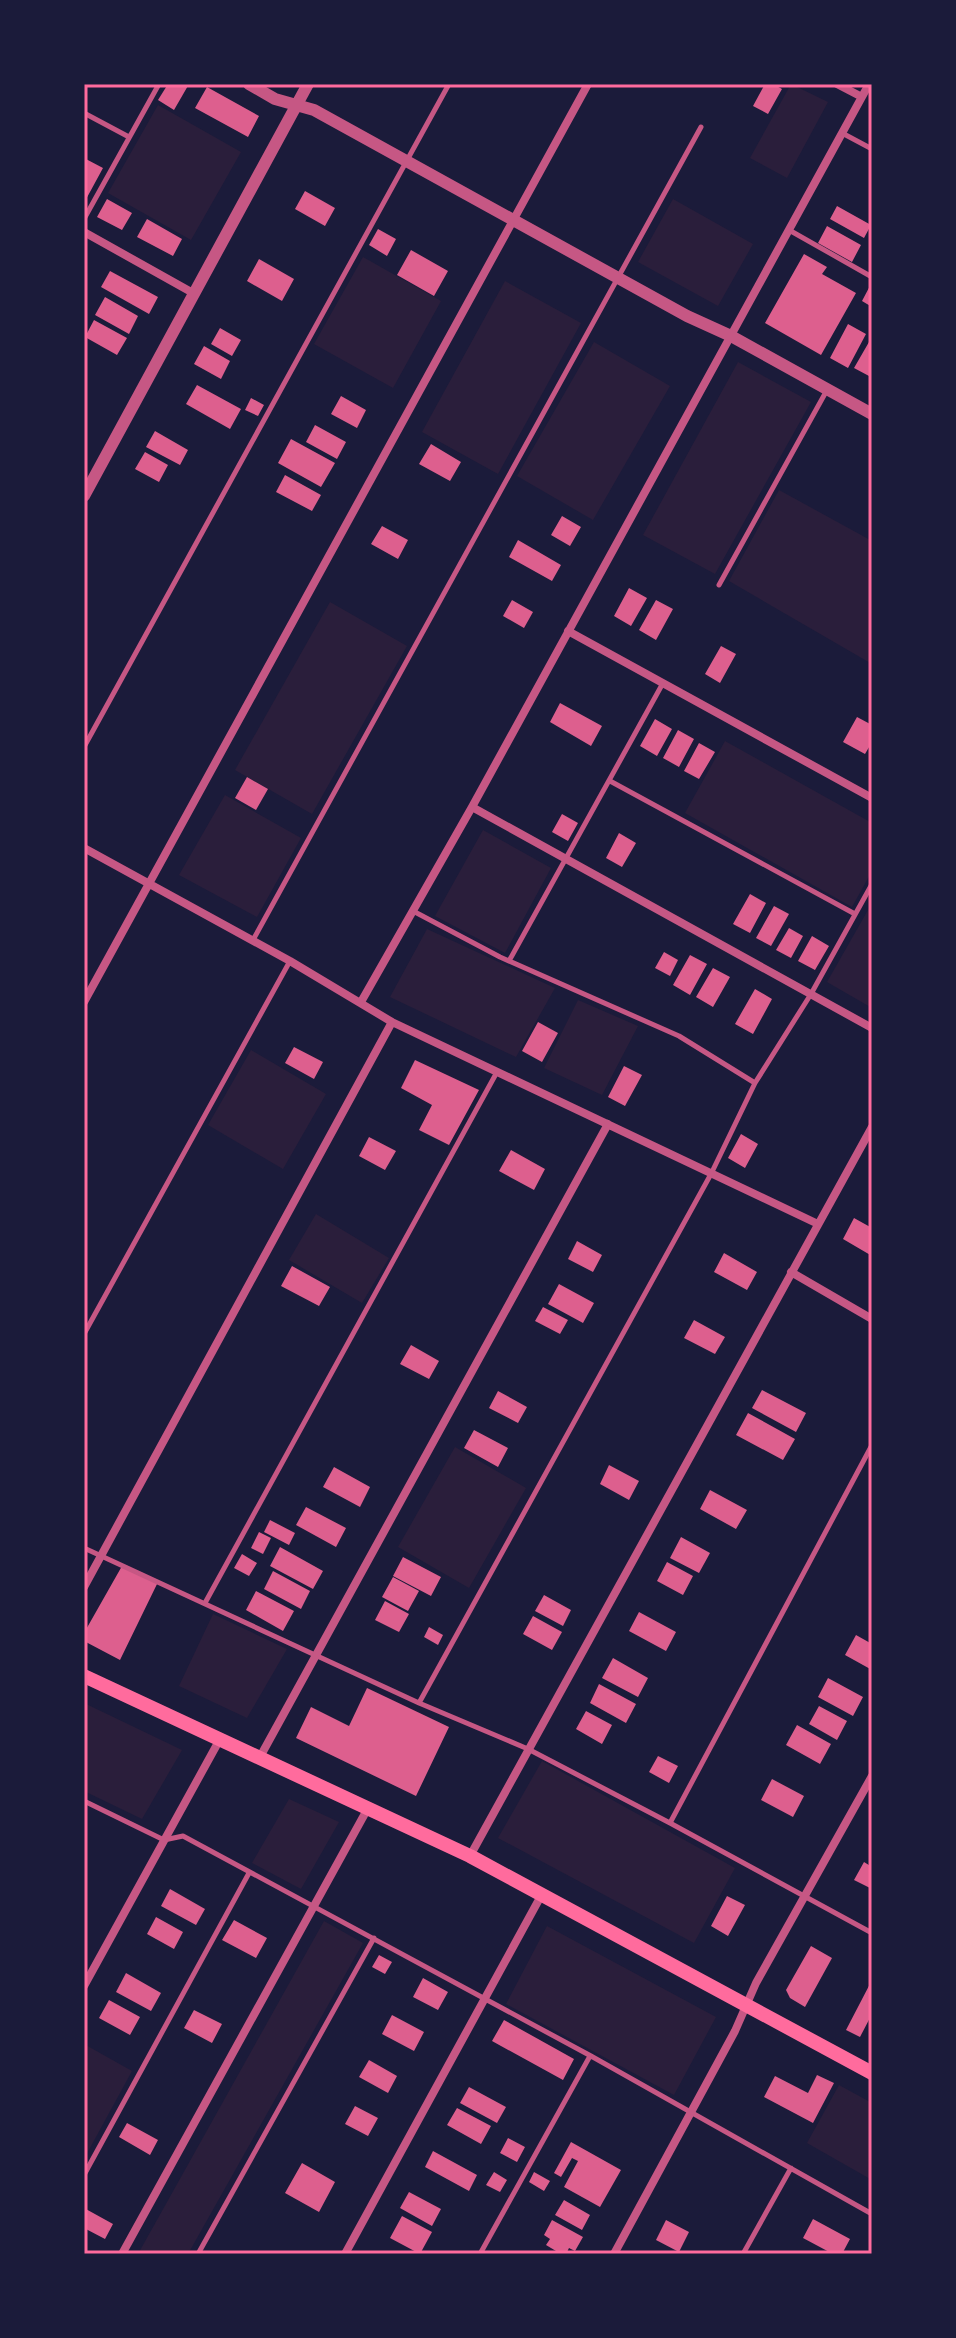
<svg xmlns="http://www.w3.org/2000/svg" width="956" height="2338" viewBox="0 0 956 2338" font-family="'Sofia Sans Condensed',sans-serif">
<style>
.green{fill:#2a1e3b}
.building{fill:#dd5f8e}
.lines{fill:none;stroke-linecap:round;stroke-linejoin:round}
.service{stroke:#c65784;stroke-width:5}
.minor{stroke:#c65784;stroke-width:8}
.tertiary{stroke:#c65784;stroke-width:12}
.secondary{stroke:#ff6b9d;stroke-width:14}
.neatline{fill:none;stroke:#ff6b9d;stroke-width:3}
</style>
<rect width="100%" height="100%" fill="#1b1b3a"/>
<path class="green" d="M791,84L828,102L787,178L750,158Z
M158,105L241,152L191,240L108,193Z
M673,199L753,244L718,306L638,262Z
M363,257L441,301L393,388L314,344Z
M505,281L581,323L498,474L422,432Z
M594,342L670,386L593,520L517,476Z
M738,362L811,402L715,574L643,535Z
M779,490L872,541V664L729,581Z
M330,602L407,646L312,814L235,770Z
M725,741L872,823V871L852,907L685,813Z
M225,795L301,838L257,917L179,875Z
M483,830L551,868L505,953L435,916Z
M872,903V1008L827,982Z
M427,929L555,988L516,1057L390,997Z
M578,1000L638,1026L602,1095L544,1068Z
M251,1050L326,1094L283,1169L208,1125Z
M316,1214L389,1258L362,1303L289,1260Z
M455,1447L526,1488L469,1588L398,1547Z
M213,1614L287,1649L247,1718L179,1686Z
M84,1703L182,1750L142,1819L84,1791Z
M542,1761L735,1868L694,1943L498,1838Z
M289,1799L339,1822L301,1889L252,1863Z
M324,1921L363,1943L188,2254H138Z
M547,1926L716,2017L674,2095L506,2004Z
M84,2044L132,2071L84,2159Z
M839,2085L872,2103V2180L807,2143Z"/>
<path class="building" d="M168,84H189L174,110L158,100Z
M765,84H773L782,89L768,114L753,106Z
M207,87L259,116L248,137L195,108Z
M84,158L103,168L84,203Z
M305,191L335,208L325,226L295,209Z
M107,199L132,213L122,230L97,217Z
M837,206L871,225L864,238L830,219Z
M147,219L182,239L173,256L137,237Z
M827,226L861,245L852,262L818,243Z
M378,229L396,239L387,256L369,245Z
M411,250L448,271L434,296L397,275Z
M804,254L827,267L822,274L856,293L821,355L765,323Z
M259,259L294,279L282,301L247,281Z
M110,271L158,297L149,314L101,287Z
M872,282V307L862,301Z
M105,297L138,316L129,334L95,315Z
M94,320L127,338L117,355L85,337Z
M848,324L866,334L848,368L830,358Z
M220,328L241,340L232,356L211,344Z
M869,342L872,344V372L869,376L854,368Z
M204,346L230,361L221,379L194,364Z
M197,385L241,409L230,429L186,404Z
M341,396L366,410L357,428L331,414Z
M251,398L264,405L258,416L245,410Z
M315,425L346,442L337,459L306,442Z
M155,431L188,450L180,465L146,447Z
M291,439L335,463L321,487L278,463Z
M431,444L461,462L450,481L419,464Z
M145,452L168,465L159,482L135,469Z
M285,475L321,495L312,511L276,492Z
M562,516L581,527L570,546L551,535Z
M382,526L408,540L398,559L371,544Z
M518,540L561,565L552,581L509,557Z
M629,588L647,598L631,626L614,616Z
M512,600L533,612L524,628L503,616Z
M656,600L673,609L656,640L639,630Z
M721,646L736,654L720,683L705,674Z
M560,703L602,726L591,746L550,722Z
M857,717L872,725V742L865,754L843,742Z
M655,719L672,729L657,756L640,746Z
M678,730L694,739L679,767L663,758Z
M699,743L715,752L699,779L684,771Z
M247,777L268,789L256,810L235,798Z
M562,814L578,823L568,841L552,832Z
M619,833L636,843L622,867L606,858Z
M750,894L766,903L750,933L733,924Z
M774,906L789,914L771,946L756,938Z
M789,928L803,936L791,958L776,950Z
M812,936L829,946L815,970L798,961Z
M664,952L678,960L670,976L655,968Z
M690,955L707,964L690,995L673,985Z
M713,968L730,977L713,1007L696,997Z
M755,989L772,999L753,1034L735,1024Z
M538,1022L558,1033L542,1062L522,1051Z
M294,1047L323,1062L314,1079L285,1063Z
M415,1060L479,1090L449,1145L419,1130L432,1105L401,1088Z
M624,1066L642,1075L625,1106L608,1097Z
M741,1134L758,1144L745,1168L728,1158Z
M369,1137L396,1151L385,1170L359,1156Z
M511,1150L545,1169L534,1190L499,1171Z
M854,1218L872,1228V1256L843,1239Z
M577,1241L602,1255L593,1272L568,1259Z
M724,1253L757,1272L747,1290L714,1272Z
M292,1266L330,1287L319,1306L281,1286Z
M559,1284L594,1303L583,1323L548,1304Z
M543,1307L568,1320L560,1334L535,1321Z
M694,1320L725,1337L715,1354L684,1338Z
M411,1345L439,1361L429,1379L400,1364Z
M762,1390L806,1413L796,1432L752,1408Z
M498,1391L527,1407L518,1423L489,1408Z
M748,1413L795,1439L783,1460L736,1435Z
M474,1430L508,1448L498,1467L464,1448Z
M609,1465L639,1481L629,1500L600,1484Z
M334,1467L370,1487L360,1507L323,1487Z
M710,1490L747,1510L736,1529L700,1509Z
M306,1507L346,1528L336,1547L296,1525Z
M270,1520L295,1533L289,1545L264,1532Z
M259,1532L271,1538L263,1554L251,1548Z
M681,1537L710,1553L699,1573L670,1558Z
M280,1547L323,1571L313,1589L270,1566Z
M242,1554L257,1563L249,1576L234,1568Z
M403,1557L441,1577L431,1596L393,1576Z
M667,1562L693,1576L683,1595L657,1581Z
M122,1566L158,1582L120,1660L84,1641V1633Z
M273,1571L310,1591L301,1609L264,1589Z
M393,1577L419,1591L408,1611L382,1597Z
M256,1591L294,1611L283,1631L246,1610Z
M544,1595L571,1610L563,1626L535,1611Z
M385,1601L409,1614L399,1632L375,1620Z
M639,1612L676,1632L666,1651L629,1631Z
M533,1616L562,1632L552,1650L523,1634Z
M429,1627L443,1635L438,1645L424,1637Z
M856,1635L872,1644V1670L845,1655Z
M613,1658L648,1678L638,1697L602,1678Z
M828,1678L863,1697L853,1716L818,1697Z
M599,1684L636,1704L626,1723L590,1703Z
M367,1688L449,1727L416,1796L296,1738L311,1707L349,1726Z
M819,1706L847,1721L837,1740L809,1724Z
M586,1711L612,1725L602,1744L576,1729Z
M797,1725L831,1744L820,1764L786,1745Z
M658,1756L678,1766L669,1783L649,1772Z
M772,1779L804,1796L793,1817L761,1800Z
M864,1862L872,1867V1889L854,1880Z
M170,1889L205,1909L196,1925L161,1906Z
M727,1896L745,1905L728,1936L711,1926Z
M156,1917L183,1932L174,1949L147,1934Z
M234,1920L267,1938L256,1958L222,1940Z
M811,1946L832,1958L805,2007L790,1998L786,1990Z
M379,1955L392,1962L385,1974L372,1967Z
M126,1973L161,1993L151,2011L116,1992Z
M423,1978L448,1992L438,2010L413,1997Z
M872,1980V2014L860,2037L846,2030Z
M109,2000L140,2017L130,2035L99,2018Z
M194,2010L222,2024L212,2043L184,2028Z
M392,2015L424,2032L414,2051L382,2034Z
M504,2020L574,2059L563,2080L492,2041Z
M369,2060L397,2076L388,2093L359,2077Z
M817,2075L834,2083L813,2123L764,2097L775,2076L808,2093Z
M469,2087L506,2107L497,2123L460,2103Z
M355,2106L378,2118L368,2136L345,2124Z
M457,2108L491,2126L481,2144L447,2125Z
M127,2123L158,2140L150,2155L119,2137Z
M508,2138L525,2147L517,2162L500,2153Z
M571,2142L621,2170L600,2207L564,2187L578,2161L572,2158L561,2177L554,2173Z
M433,2151L477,2175L469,2191L425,2167Z
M302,2163L335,2182L319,2212L285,2193Z
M494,2172L507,2180L500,2192L486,2185Z
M534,2172L550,2181L544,2191L529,2182Z
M409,2192L441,2209L432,2226L400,2208Z
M564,2200L590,2215L582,2230L555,2215Z
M84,2208L113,2224L105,2239L84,2228Z
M402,2216L432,2232L420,2254L390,2238Z
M813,2219L850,2239L842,2254H833L803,2238Z
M552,2220L583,2237L575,2251L569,2248L566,2254H561L546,2245L550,2239L544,2235Z
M666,2220L689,2232L679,2252L656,2240Z"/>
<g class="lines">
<path class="service" d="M84,113L129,137
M842,133L872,149
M84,219L159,84
M789,230L872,277
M719,585L827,390
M84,747L449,84
M610,781L855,914
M413,911L500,957L679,1036L755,1083
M253,940L701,127
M509,961L663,683
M84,1334L290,961
M84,1548L419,1703L528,1749L670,1823L872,1933
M205,1603L497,1072
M419,1703L711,1174L755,1083L811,994L872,884
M84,1801L164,1840L183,1836L591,2056L872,2214
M670,1823L872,1445
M84,2175L249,1873
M198,2254L374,1938
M480,2254L590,2056
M743,2254L791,2168"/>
<path class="minor" d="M837,84L862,97
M84,232L193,293
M568,631L872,798
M472,807L872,1028
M84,848L290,961L392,1022L818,1224
M84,1002L588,84
M361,1002L472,807L869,84
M791,1272L872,1319
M84,1587L392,1022
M260,1757L608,1124
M470,1856L872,1127
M84,1986L220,1739
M122,2254L368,1808
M345,2254L542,1894
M614,2254L735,2031L756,1983L872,1776"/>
<path class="tertiary" d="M249,84L275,99L314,110L687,316L731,336L872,414
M84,496L308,84"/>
<path class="secondary" d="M84,1676L470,1856L872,2073"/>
</g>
<rect width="956" height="2338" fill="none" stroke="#1b1b3a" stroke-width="172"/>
<rect x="86" y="86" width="784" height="2166" class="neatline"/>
</svg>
